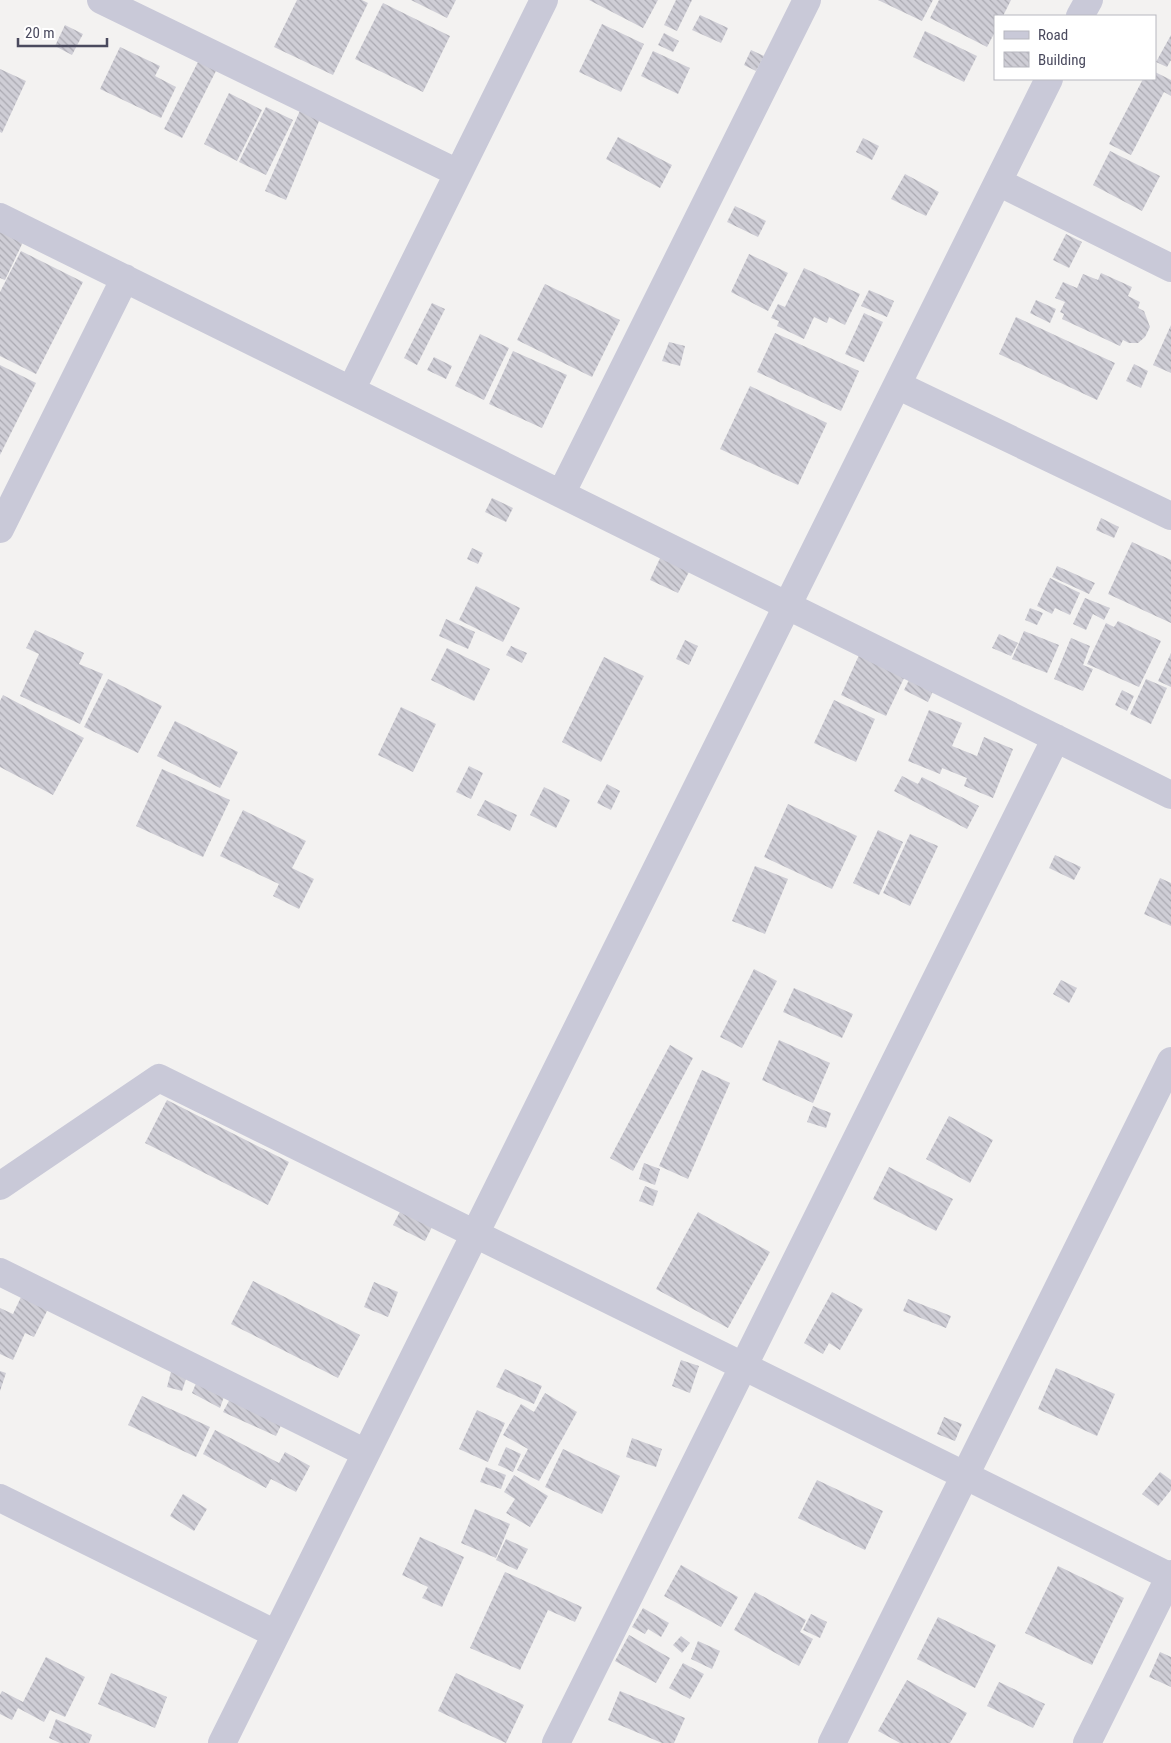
<svg xmlns="http://www.w3.org/2000/svg" width="1171" height="1743" viewBox="0 0 1171 1743" font-family="'Roboto Condensed',sans-serif">
<style>
.building{fill:url(#building-back-hatch)}
.lines{fill:none;stroke-linecap:round;stroke-linejoin:round}
.street{stroke:#c9c9d8;stroke-width:28}
</style>
<defs>
<pattern id="building-back-hatch" width="6" height="6" patternUnits="userSpaceOnUse" patternTransform="scale(1.25)"><rect width="6" height="6" fill="#cfced6"/><path d="M-1 5l2 2M0 0l6 6M5-1l2 2" fill="none" stroke="#aaa9b1"/></pattern>
</defs>
<rect width="100%" height="100%" fill="#f3f2f1"/>
<path class="building" d="M297,0H362L368,3L333,75L274,47Z
M411,0H456L447,18Z
M589,0H658L643,28Z
M676,0H692L677,31L664,25Z
M878,0H933L922,21Z
M939,0H1011L1003,16H995V32L987,47L930,18Z
M383,3L450,36L423,92L355,59Z
M700,15L728,28L721,43L692,30Z
M602,24L644,44L621,92L579,72Z
M65,25L83,34L72,55L55,46Z
M925,31L977,56L964,82L913,57Z
M664,33L679,41L673,52L658,45Z
M1171,35V60L1167,67L1156,62Z
M120,47L160,66L155,76L176,87L161,118L100,89Z
M751,50L764,56L756,71L744,65Z
M653,51L690,68L678,94L641,76Z
M200,58L218,67L182,138L164,129Z
M0,69L26,81L2,133L0,132Z
M1155,72L1171,80V96L1164,92L1131,155L1109,144L1143,79H1155Z
M229,93L262,110L237,161L204,144Z
M302,106L322,114L286,200L265,191Z
M266,107L293,120L266,175L239,162Z
M618,137L672,165L660,188L606,159Z
M863,138L879,146L872,160L856,152Z
M1110,151L1160,176L1142,211L1093,185Z
M905,174L939,192L926,216L891,199Z
M735,206L766,221L758,237L727,222Z
M0,231L23,242L5,280L0,278Z
M1066,234L1082,242L1069,268L1053,260Z
M21,251L83,282L36,374L0,356V292Z
M749,254L788,273L768,311L731,292Z
M804,268L860,294L845,325L829,317L827,323L814,317L804,339L777,326L779,321L771,318L778,304L785,307Z
M1101,273L1132,287L1128,296L1140,302L1138,308L1144,311L1150,327L1145,337L1138,343H1129L1123,340L1120,346L1062,319L1064,314L1060,312L1065,302L1055,298L1063,282L1077,288L1083,274L1098,280Z
M545,284L620,320L592,377L517,340Z
M869,290L894,301L887,317L861,306Z
M1036,300L1056,309L1050,323L1030,313Z
M432,303L445,309L417,365L404,358Z
M864,313L883,322L864,362L845,354Z
M1016,317L1115,363L1097,400L999,354Z
M1171,325V373L1153,365Z
M775,333L859,371L841,411L757,372Z
M480,334L509,348L484,400L455,386Z
M669,342L685,346L680,366L662,361Z
M513,351L567,375L542,428L489,404Z
M434,357L452,366L446,379L427,370Z
M1134,364L1148,371L1141,388L1126,381Z
M0,365L36,383L0,455Z
M750,386L827,423L798,485L720,449Z
M492,498L513,508L506,522L485,512Z
M1101,518L1119,527L1114,538L1096,530Z
M1132,542L1171,560V623L1108,594Z
M472,548L483,553L478,564L467,559Z
M661,556L690,570L678,593L650,580Z
M1057,566L1095,583L1089,594L1052,577Z
M1050,578L1080,593L1070,615L1055,608L1052,614L1037,606Z
M476,586L520,608L503,642L459,620Z
M1085,598L1110,608L1104,620L1093,614L1086,630L1073,624Z
M1030,608L1043,613L1037,625L1025,620Z
M446,619L475,632L468,649L439,636Z
M1118,621L1161,641L1139,687L1087,664L1106,623L1114,627Z
M35,630L84,653L79,664L103,674L80,724L20,696L39,654L26,648Z
M1024,631L1059,645L1047,673L1012,659Z
M999,634L1018,643L1011,656L992,648Z
M1071,638L1090,646L1083,665L1093,669L1083,691L1054,679Z
M685,640L698,646L689,665L676,659Z
M511,646L527,653L522,663L506,655Z
M447,648L490,669L474,701L431,680Z
M860,653L906,674L886,716L841,695Z
M1171,653V687L1158,681Z
M604,657L644,676L601,762L562,742Z
M913,672L937,683L928,702L904,690Z
M108,679L162,706L138,753L84,727Z
M1146,679L1167,688L1151,724L1130,714Z
M1122,690L1134,696L1127,711L1115,705Z
M3,695L84,738L53,795L0,767V701Z
M834,700L875,719L856,762L814,743Z
M401,707L436,724L413,772L378,755Z
M929,710L962,723L952,746L977,756L984,737L1013,749L993,798L964,786L967,778L942,768L940,774L908,761Z
M175,721L238,752L220,788L157,756Z
M469,766L483,773L471,799L456,792Z
M162,769L230,800L203,857L136,826Z
M902,776L918,784L922,777L979,806L967,829L894,791Z
M607,784L620,791L611,810L597,803Z
M544,787L570,800L556,828L530,815Z
M485,800L517,815L510,831L477,815Z
M788,804L857,836L832,889L764,857Z
M243,810L306,841L292,868L314,879L299,909L273,896L279,884L220,856Z
M878,830L903,842L879,895L853,883Z
M910,834L938,846L910,906L883,893Z
M1055,855L1081,867L1074,880L1049,868Z
M755,866L788,879L765,934L732,921Z
M1160,878L1171,883V926L1144,914Z
M754,969L777,981L742,1048L720,1037Z
M1061,980L1077,988L1069,1003L1053,994Z
M794,988L853,1014L842,1038L783,1012Z
M779,1040L830,1063L813,1103L762,1080Z
M670,1045L693,1058L633,1171L610,1158Z
M702,1070L730,1083L688,1179L659,1166Z
M167,1100L289,1162L268,1205L145,1143Z
M813,1106L831,1113L826,1128L807,1122Z
M949,1116L993,1140L970,1183L926,1159Z
M644,1163L660,1169L655,1185L639,1179Z
M889,1167L953,1199L936,1231L873,1199Z
M645,1186L658,1191L653,1206L639,1201Z
M403,1206L435,1221L425,1241L393,1225Z
M698,1212L770,1252L728,1328L656,1289Z
M253,1281L360,1335L338,1378L231,1324Z
M374,1282L398,1292L388,1317L364,1307Z
M832,1292L863,1309L840,1350L829,1343L823,1354L804,1343Z
M21,1297L48,1309L34,1337L25,1333L13,1360L0,1354V1308L13,1314Z
M908,1299L951,1316L946,1328L903,1311Z
M681,1360L699,1366L690,1393L672,1386Z
M172,1368L188,1373L182,1391L167,1387Z
M1056,1368L1115,1394L1097,1436L1038,1409Z
M505,1369L542,1386L534,1404L496,1387Z
M0,1371L6,1373L0,1391Z
M199,1376L226,1391L220,1408L192,1393Z
M545,1393L577,1412L539,1481L517,1470L528,1449L503,1435L521,1404L534,1412Z
M232,1395L284,1419L276,1436L223,1412Z
M142,1396L210,1427L196,1457L128,1425Z
M477,1410L505,1423L488,1462L459,1449Z
M944,1417L962,1424L955,1441L937,1434Z
M215,1430L279,1463L285,1452L310,1466L296,1492L271,1479L266,1488L203,1454Z
M632,1438L662,1449L656,1467L626,1457Z
M506,1447L521,1454L513,1472L498,1465Z
M563,1449L620,1476L602,1514L545,1487Z
M486,1467L506,1475L501,1489L480,1482Z
M1160,1472L1171,1480V1490L1158,1506L1142,1494Z
M514,1475L548,1496L530,1527L506,1513L515,1499L504,1492Z
M817,1480L883,1511L865,1550L798,1518Z
M183,1494L207,1509L194,1531L170,1516Z
M475,1509L510,1524L496,1558L461,1543Z
M420,1537L464,1557L442,1607L422,1598L428,1587L402,1575Z
M506,1539L528,1549L517,1570L496,1560Z
M681,1565L738,1597L721,1627L664,1596Z
M1058,1566L1124,1598L1092,1665L1025,1633Z
M505,1572L582,1607L575,1622L548,1610L520,1670L470,1648Z
M755,1592L806,1620L800,1632L813,1639L799,1666L734,1630Z
M643,1608L669,1623L661,1637L648,1629L645,1634L632,1627Z
M811,1614L827,1622L820,1638L803,1630Z
M938,1617L996,1645L975,1688L917,1659Z
M629,1635L670,1658L656,1683L615,1661Z
M681,1636L690,1643L682,1653L673,1645Z
M698,1641L720,1651L712,1669L691,1659Z
M1160,1652L1171,1657V1687L1149,1677Z
M46,1657L85,1677L65,1717L50,1710L44,1722L18,1708L12,1720L0,1714V1695L2,1691L23,1702Z
M683,1663L704,1674L690,1699L669,1688Z
M111,1673L167,1697L155,1728L98,1704Z
M456,1673L524,1705L506,1743L438,1711Z
M907,1680L967,1713L950,1743H900L878,1731Z
M999,1682L1045,1704L1033,1728L987,1706Z
M620,1691L685,1718L674,1743H662L608,1720Z
M56,1719L92,1735L89,1743H60L49,1738Z"/>
<g class="lines">
<path class="street" d="M101,0L458,173
M1080,16L1089,0
M998,182L1171,268
M0,217L1171,795
M897,385L1171,516
M351,390L544,0
M561,494L807,0
M0,529L125,278
M0,1186L159,1078L1171,1577
M0,1272L366,1453
M0,1498L276,1634
M222,1743L1049,79
M556,1743L1056,738
M832,1743L1171,1061
M1087,1743L1171,1574"/>
</g>
<rect x="994" y="15" width="162" height="65" fill="#ffffff" stroke="#b7b7bf"/>
<rect x="1004" y="31" width="25" height="8" fill="#c9c9d8" stroke="#b7b7bf"/>
<text x="1038" y="40" font-size="15" fill="#4a4a5e">Road</text>
<rect x="1004" y="52" width="25" height="15" fill="url(#building-back-hatch)" stroke="#b7b7bf"/>
<text x="1038" y="65" font-size="15" fill="#4a4a5e">Building</text>
<path d="M18 38v8h89v-8" fill="none" stroke="#4a4a5e" stroke-width="2.5"/>
<text x="25" y="38" font-size="15" fill="#4a4a5e" stroke="#ffffff" stroke-width="4" paint-order="stroke">20 m</text>
</svg>
